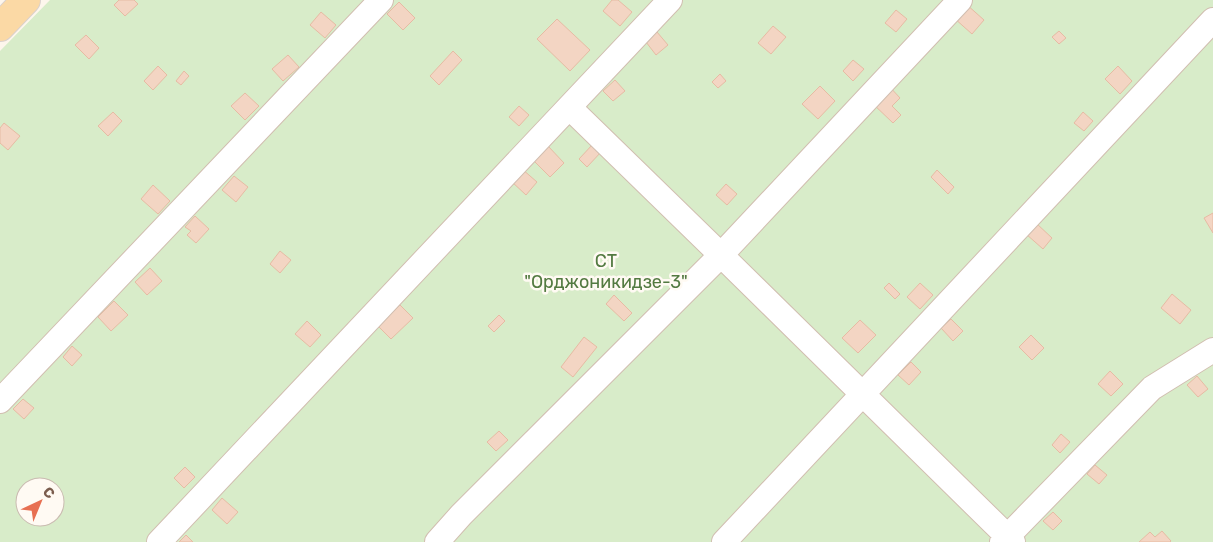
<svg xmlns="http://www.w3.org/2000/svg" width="1213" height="542" viewBox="0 0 1213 542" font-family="Rubik,sans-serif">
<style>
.green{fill:#d8ecc9;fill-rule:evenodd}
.building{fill:#f3d5c3;stroke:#e6bba3}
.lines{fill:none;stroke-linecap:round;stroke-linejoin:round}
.minor-casing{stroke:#d1beb0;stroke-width:26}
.primary-casing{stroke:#dad1cd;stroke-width:30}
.minor{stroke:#fff;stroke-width:24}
.primary{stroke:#fbd9a5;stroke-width:28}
.labels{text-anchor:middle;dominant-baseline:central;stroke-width:5;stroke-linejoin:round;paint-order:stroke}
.park-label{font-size:18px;fill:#537a41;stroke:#fffaf3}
</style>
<rect width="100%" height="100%" fill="#fdf6ec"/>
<path class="green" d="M50,0H1213V542H0V51ZM25,487H55V517H25Z"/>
<path class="building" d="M119,0H134L138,4L125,16L114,5Z
M612,0H618L632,12L620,26L603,11Z
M399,2L415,18L403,30L387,14Z
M966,4L984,20L972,34L954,18Z
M896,10L907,19L896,32L885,23Z
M321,12L336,25L325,38L310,25Z
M557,19L590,50L570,71L537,39Z
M773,26L786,37L771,54L758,43Z
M1059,31L1066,38L1059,44L1052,37Z
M657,32L668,45L656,55L646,42Z
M86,35L99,48L89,59L75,45Z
M453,51L462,60L439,85L430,76Z
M288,55L299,67L283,81L272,69Z
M853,60L864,69L853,81L843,71Z
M158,66L167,75L153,90L144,81Z
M1118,66L1132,81L1120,94L1105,79Z
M184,71L189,76L181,85L176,81Z
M720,74L726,81L718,88L712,82Z
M615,80L625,91L613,101L603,91Z
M888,85L900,98L892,106L901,115L893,123L871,102Z
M820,86L835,101L818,119L802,104Z
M245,93L259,106L245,120L231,106Z
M519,106L529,115L519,126L509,117Z
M113,112L122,121L108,136L98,126Z
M1083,112L1093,121L1084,131L1074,123Z
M4,123L20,136L8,150L0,143V128Z
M593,144L602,151L587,167L579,159Z
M548,146L564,163L550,177L533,160Z
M522,169L537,182L526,195L511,181Z
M937,170L954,187L948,194L931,177Z
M234,176L248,187L236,202L222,190Z
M726,184L737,194L727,205L716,195Z
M153,185L170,201L158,214L141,199Z
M1213,213V233L1204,218Z
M195,216L209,229L196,243L187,235L191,231L185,227Z
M1036,223L1052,238L1043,249L1026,234Z
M280,251L291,260L280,273L270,264Z
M150,268L162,281L147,295L135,282Z
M889,283L900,294L895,299L884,288Z
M920,283L933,295L920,309L907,297Z
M1172,294L1191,310L1180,324L1161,308Z
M614,295L632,313L624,321L606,304Z
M114,301L128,315L111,331L98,317Z
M400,305L413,318L391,339L378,326Z
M499,315L505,321L494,332L488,326Z
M951,319L963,331L953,341L941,328Z
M860,320L876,335L858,353L842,338Z
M307,321L321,335L310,347L295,334Z
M1031,335L1044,348L1032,360L1019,347Z
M584,337L597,347L573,377L561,367Z
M72,346L82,355L72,366L63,357Z
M911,362L921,372L909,385L898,375Z
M1110,371L1123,384L1111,396L1098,384Z
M1197,376L1208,389L1198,397L1187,385Z
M23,399L34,408L24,419L13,409Z
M499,431L508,440L496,451L487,442Z
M1061,434L1070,442L1060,453L1052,445Z
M1095,465L1107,475L1099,484L1087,474Z
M185,467L195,477L184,488L174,478Z
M222,498L238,512L227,524L212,510Z
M1053,512L1062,521L1053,530L1043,521Z
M1162,531L1171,541L1170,542H1139L1150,532L1155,537Z
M186,535L193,542H179Z"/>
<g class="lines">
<defs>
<path id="minor" d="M569,107L721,255L1013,542
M0,401L381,0
M159,542L670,0
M437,542L461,515L721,255L960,0
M724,542L1213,20
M1002,542L1152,388L1213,350"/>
<path id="primary" d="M0,27L26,0"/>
</defs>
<use href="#minor" class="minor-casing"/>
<use href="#primary" class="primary-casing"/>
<use href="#minor" class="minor"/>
<use href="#primary" class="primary"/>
</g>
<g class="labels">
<g class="park-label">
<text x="606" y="261">СТ<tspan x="606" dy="21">"Орджоникидзе-3"</tspan></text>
</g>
</g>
<g transform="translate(40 502) rotate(44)"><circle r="24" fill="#fffaf3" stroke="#cabbb1"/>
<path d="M0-4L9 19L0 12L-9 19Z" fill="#e76f51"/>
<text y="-8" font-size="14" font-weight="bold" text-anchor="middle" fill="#7a5c4d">С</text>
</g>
</svg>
